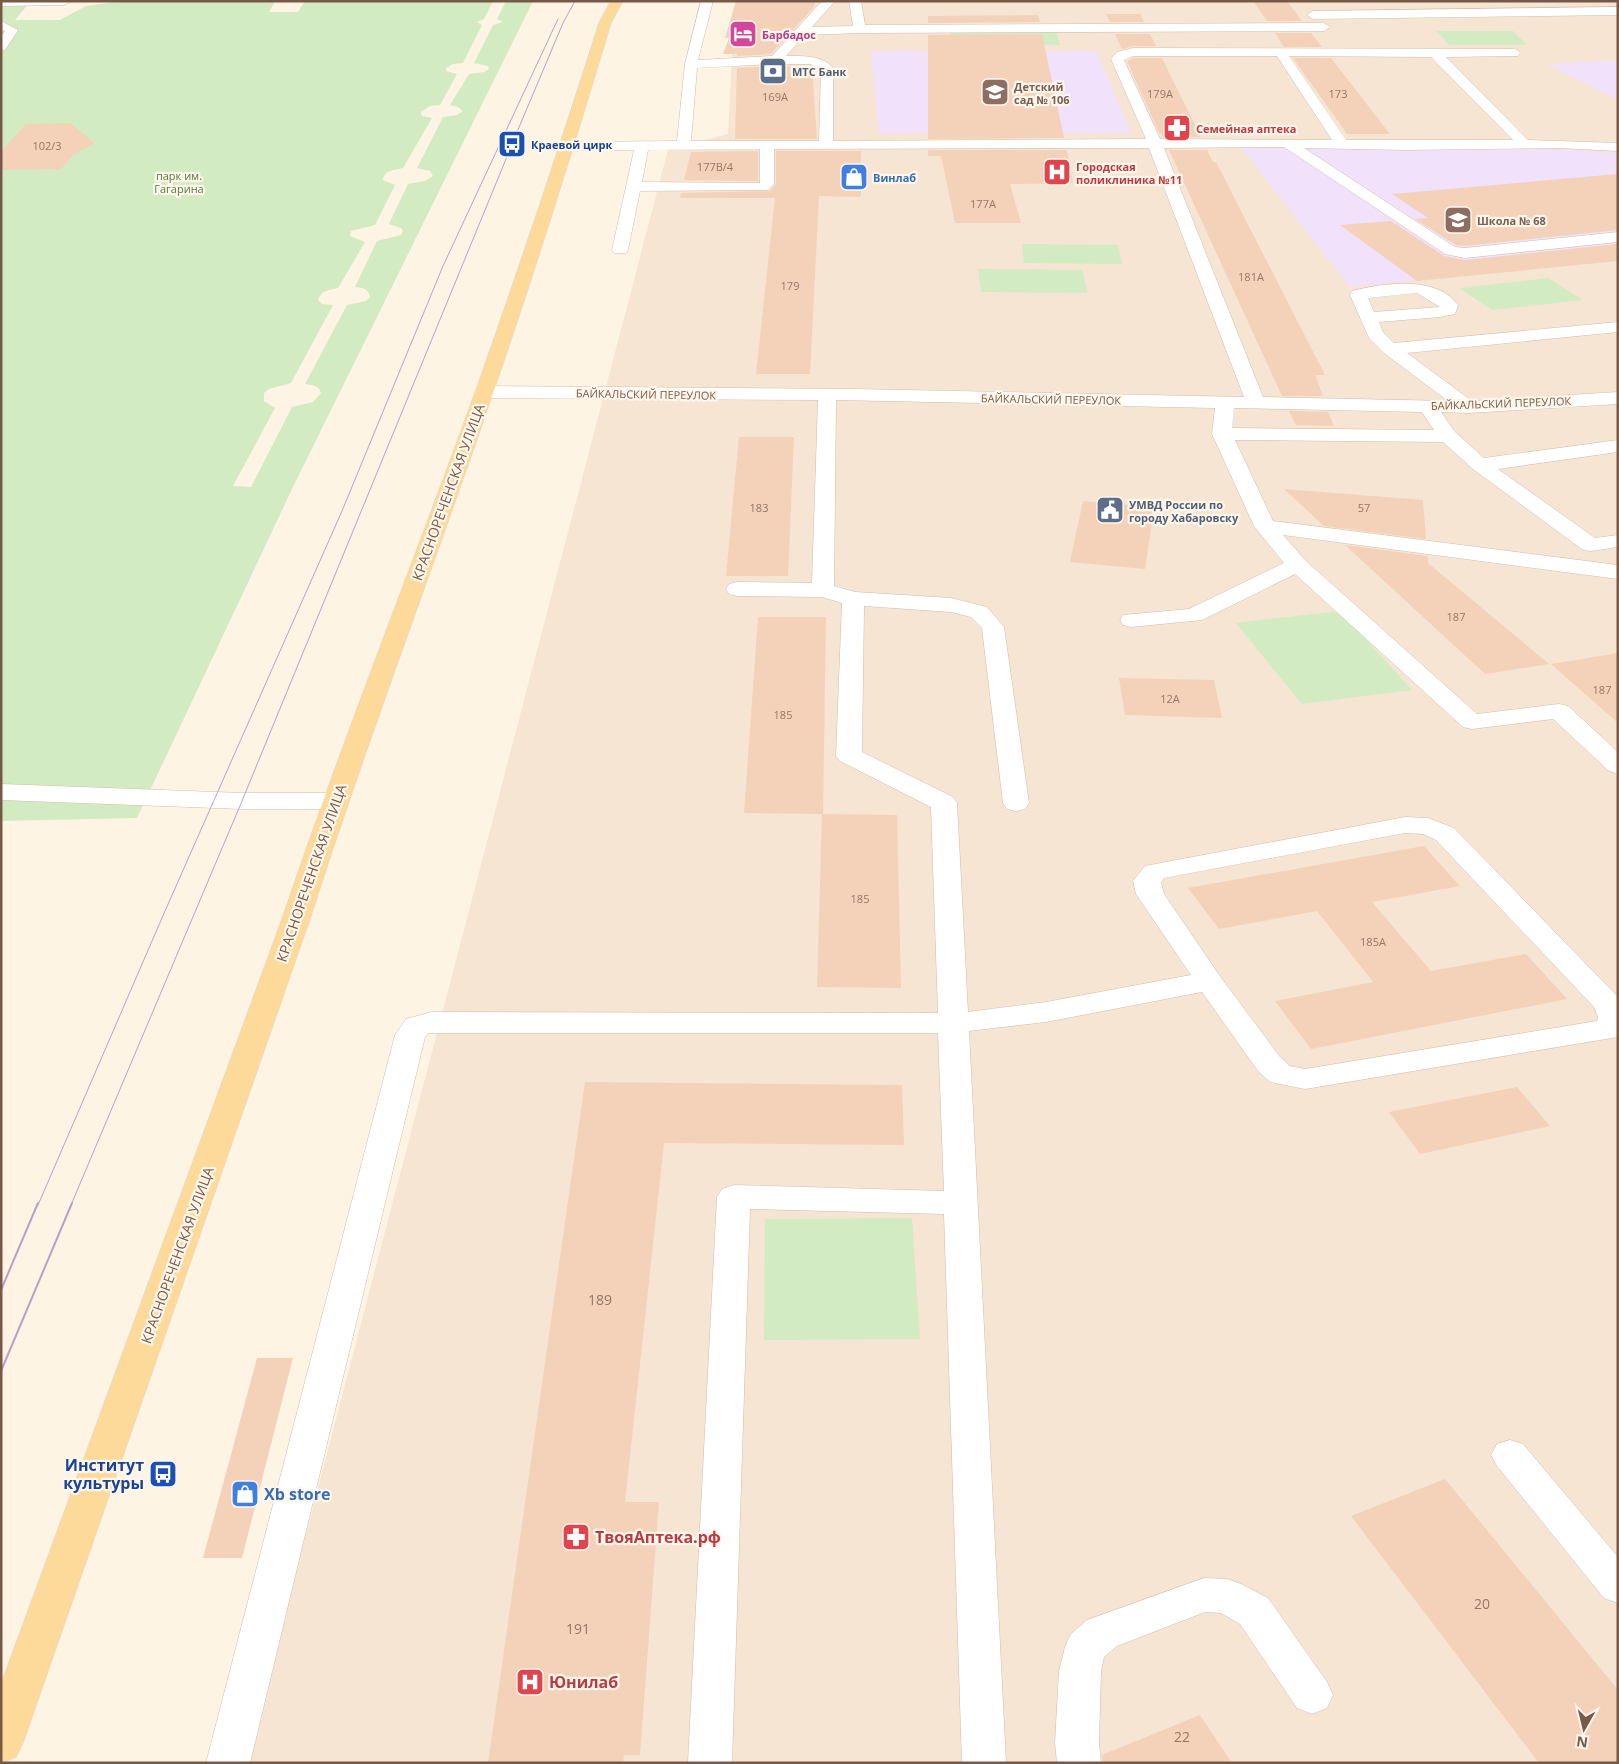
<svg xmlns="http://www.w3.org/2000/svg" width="1619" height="1764" viewBox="0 0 1619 1764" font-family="'Open Sans',sans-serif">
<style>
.residential{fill:#f5e5d2}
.education{fill:#f1e1fa}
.green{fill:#d2ebc2}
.building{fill:#f4d2ba}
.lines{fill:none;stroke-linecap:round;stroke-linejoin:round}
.minor-casing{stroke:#d1bdac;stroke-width:1}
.major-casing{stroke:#dcd4cf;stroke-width:1}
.minor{fill:#fff;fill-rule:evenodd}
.major{fill:#feda9a;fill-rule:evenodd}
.tram-far1{stroke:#b6a2c7;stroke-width:1}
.tram{stroke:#b6a2c7;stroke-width:2}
.labels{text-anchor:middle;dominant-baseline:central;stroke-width:4.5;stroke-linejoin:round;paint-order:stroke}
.far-hotel-label{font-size:11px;font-weight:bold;fill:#b23c85;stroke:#fff7eb;text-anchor:start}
.far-service-label{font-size:11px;font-weight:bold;fill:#4e5e75;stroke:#fff7eb;text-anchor:start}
.far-education-label{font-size:11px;font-weight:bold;fill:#785e54;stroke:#fff7eb;text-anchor:start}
.number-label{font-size:11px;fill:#967764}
.far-health-label{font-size:11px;font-weight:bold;fill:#be3a42;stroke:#fff7eb;text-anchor:start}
.far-transit-label{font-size:11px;font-weight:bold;fill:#164399;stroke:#fff7eb;text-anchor:start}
.far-park-label{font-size:11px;fill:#527d40;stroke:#fff7eb}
.far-shop-label{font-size:11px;font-weight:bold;fill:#366cbe;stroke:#fff7eb;text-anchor:start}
.far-street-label{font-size:11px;fill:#775948;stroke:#fff7eb}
.street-label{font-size:14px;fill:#775948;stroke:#fff7eb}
.near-number-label{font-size:14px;fill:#967764}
.near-transit-label{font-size:16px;font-weight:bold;fill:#164399;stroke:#fff7eb;text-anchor:end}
.near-shop-label{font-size:16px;font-weight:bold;fill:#366cbe;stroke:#fff7eb;text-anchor:start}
.near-health-label{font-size:16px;font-weight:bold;fill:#be3a42;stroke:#fff7eb;text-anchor:start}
</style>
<rect width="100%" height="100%" fill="#fdf4e4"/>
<path class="residential" d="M740,1H1618V1763H246L668,150L728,134L733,34Z"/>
<path class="education" d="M871,51H1097L1131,133H879Z
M1618,60V100L1547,64Z
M1241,148L1410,150L1545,149L1618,152V261L1350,287Z"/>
<path class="green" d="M124,1H275L269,12H298L305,1H493L484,19L477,22L482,25L463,63L453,64L446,68V71L457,74L440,105L430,106L421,112L422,116L432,118L403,168C395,170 384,170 383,180L395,185L375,225L351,231L350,236L365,242L338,288C330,290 321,290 318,300L322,304L333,305L291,383L269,389L264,393V401L275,408L233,486L251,487L292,407L313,402L321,393C319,385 313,385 305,384L347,305L366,301L370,297C368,288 363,288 355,287L377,241L401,235L403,231L401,228L389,224L408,184L425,181L433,176L430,171L417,168L443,117L457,115L463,111L458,107L450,105L469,74L484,72L489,69L488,66L474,63L493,25L503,22L497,19L506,1H533L293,487L137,818L1,821V3L30,2L15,20H60L86,6Z
M950,31H1056L1060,45L953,44Z
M1437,31H1513L1527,45H1449Z
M1022,244L1118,245L1122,264L1024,263Z
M978,269L1082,270L1088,293L981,292Z
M1548,278L1583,300L1492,310L1459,288Z
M1340,611L1412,690L1302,704L1236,623Z
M912,1218L920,1339L764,1340L765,1219Z"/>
<path class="building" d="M736,1H816L813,8L771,54L737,56V54H723L729,38H725Z
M1253,1H1287L1302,21H1267Z
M1106,14H1140L1144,22H1110Z
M1038,15L1040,22L928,23V16Z
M1275,33H1311L1322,47H1284Z
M1042,34L1064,138L928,139V35Z
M1115,34H1150L1156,46H1133L1122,49Z
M1133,58H1162L1201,137H1163L1161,133H1159L1127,61Z
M1293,58H1331L1390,134H1347Z
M776,66L812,67L817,139H735L737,68Z
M70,123L95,143L73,155L61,169L1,170V151L26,124Z
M928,150H1067L1073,183L1010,184L1021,223H955L941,156H928Z
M1169,150H1207L1213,162H1216L1325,375H1315L1323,396H1282Z
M758,151V181L684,180L691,152Z
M776,151H861V197L819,196L810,374H756L775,198H680L681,193L769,191L776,184Z
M1618,174V230L1465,246L1456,245L1415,219L1428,218L1392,194Z
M1391,221L1444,256L1465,260L1618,244V261L1417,281L1340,225Z
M1289,411L1328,412L1334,426L1296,425Z
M739,437H794L788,576H726Z
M1284,489L1423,500L1426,539L1324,526Z
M1083,501L1154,507L1145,569L1070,562Z
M1345,545L1428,556V563L1549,664L1485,674Z
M758,617H826L823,814L897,815L901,988L817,987L822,814L744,813Z
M1618,653V723L1551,664Z
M1119,678L1214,680L1222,718L1125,715Z
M1424,846L1460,886L1372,902L1431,971L1526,954L1567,999L1311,1049L1275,1001L1373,982L1317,911L1219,929L1188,888Z
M585,1082L902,1085L904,1145L664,1143L625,1502H659L640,1755H624L623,1763H488Z
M1517,1087L1550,1126L1420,1154L1389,1112Z
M257,1358H293L242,1558H203Z
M1445,1479L1618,1690V1763H1539L1351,1516Z
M1200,1715L1232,1763H1103L1102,1755Z"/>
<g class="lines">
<defs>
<path id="minor" d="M1,1H69L70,2L64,5L1,6Z
M701,1H713L698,60L772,56L822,1H835L812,27L853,26L849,1H861L865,25L1324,23L1330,27L1324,31L860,33L805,35L786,56C802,56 823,55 833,68V141L1146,139L1111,59L1117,52L1133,48L1514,49L1518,50L1520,53L1518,56L1446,57L1528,140L1618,143V151L1559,148L1407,150L1304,148L1455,247L1465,248L1618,232V242L1465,258L1445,254L1284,147L1164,148L1263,397L1448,401L1384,353L1369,338L1350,295L1352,291C1382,283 1437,275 1458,305L1455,314L1440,317L1379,322L1383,332L1394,343L1618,322V332L1407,353L1472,401L1618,392V404L1468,413L1441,412L1455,432L1484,458L1618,440V452L1498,469L1595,538L1618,535V547L1591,551L1583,550L1473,469L1443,442L1235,440L1273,521L1618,565V579L1283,535L1305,560L1477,714L1559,704L1568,706L1618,752V774L1609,771L1553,719L1472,729L1463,727L1295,574L1202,620L1131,627L1123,625L1120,620L1123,615L1189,609L1284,563L1254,526L1212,434L1215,408L836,400L834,586L855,592L951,598L987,607L1004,627L1029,803L1025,809L1016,811L1007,809L1003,803L982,628L971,617L951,612L864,606L862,752L953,797L957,803L968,1012L1046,1002L1191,975L1136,894L1133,881L1145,866L1405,817L1428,818L1454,828L1617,996L1618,1037L1305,1089L1270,1082L1258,1071L1202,992L1046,1022L969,1031L1006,1763H962L944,1214L750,1209L732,1763H688L717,1197L722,1189L734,1185L944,1191L938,1033H428L425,1037L250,1763H206L395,1035L406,1019L432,1012L938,1013L931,807L840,761L836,756L842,603L822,597L737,596L729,594L726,589L729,584L737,582L812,583L818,400L484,398L477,396L475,392L477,388L484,386L855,389L1244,397L1149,148L774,149V184L768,190L640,191L628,250L626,253H614L612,250L634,150H567L562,149L560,146L562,143L567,142L677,141L685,64ZM1133,56H1277L1332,140L1160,139L1124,60ZM1289,56L1431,57L1513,140H1346ZM776,64H810L821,69L819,141H691L697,68ZM760,149V183L642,182L648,150ZM1417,293L1440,307L1374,312L1368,298ZM1234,408L1422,412L1434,430L1232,428ZM1405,833L1423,834L1436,840L1594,1007L1598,1017L1597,1021L1305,1069L1290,1066L1280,1057L1219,975L1164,894L1161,882L1164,878Z
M1618,7V15L1313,19L1307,15L1313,11Z
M1,21L18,30L5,50L1,51V37L5,31L1,30Z
M1,784L242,793H335L344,795L348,801L344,807L335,809H242L1,800Z
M1510,1440L1523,1444L1618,1557V1603L1604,1598L1497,1466L1491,1455L1497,1444Z
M1204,1578L1227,1579L1241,1584L1268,1598L1327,1682L1333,1695L1327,1708L1312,1714L1297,1708L1240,1624L1221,1613L1205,1612L1117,1646L1104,1657L1101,1671L1099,1743L1101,1763H1057L1055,1743L1059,1671L1065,1647L1071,1634L1087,1620Z"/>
<path id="major" d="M611,1H623L611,23C574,146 536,268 494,390C434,566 367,741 310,919L23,1743L16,1757L1,1763V1684L282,919C342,741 412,566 476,390C519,268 560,146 599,23Z"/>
</defs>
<use href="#minor" class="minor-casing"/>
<use href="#major" class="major-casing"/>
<use href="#minor" class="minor"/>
<use href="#major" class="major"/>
<path class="tram-far1" d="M38,1205L165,911L342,511L443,266L558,19
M71,1205L242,801L520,125L563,23L575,1"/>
<path class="tram" d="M1,1290L38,1203
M1,1371L72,1203"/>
</g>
<defs>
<symbol id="hotel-square" viewBox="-11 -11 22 22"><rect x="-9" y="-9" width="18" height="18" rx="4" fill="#d1479c" stroke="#fff7eb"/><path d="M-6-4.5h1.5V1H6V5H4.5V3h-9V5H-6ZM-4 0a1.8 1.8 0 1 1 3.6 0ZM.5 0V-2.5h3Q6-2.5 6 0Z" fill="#fff"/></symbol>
<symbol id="bank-square" viewBox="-11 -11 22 22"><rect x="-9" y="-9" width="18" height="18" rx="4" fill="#5c6f8a" stroke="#fff7eb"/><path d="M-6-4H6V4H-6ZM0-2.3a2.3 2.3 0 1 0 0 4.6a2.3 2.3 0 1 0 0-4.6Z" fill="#fff"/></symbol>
<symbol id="school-square" viewBox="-11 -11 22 22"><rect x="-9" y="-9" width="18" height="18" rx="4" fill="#8d6e63" stroke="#fff7eb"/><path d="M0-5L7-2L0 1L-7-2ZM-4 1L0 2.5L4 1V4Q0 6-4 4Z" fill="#fff"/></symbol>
<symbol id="pharmacy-square" viewBox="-11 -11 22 22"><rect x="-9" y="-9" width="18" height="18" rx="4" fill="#e0444e" stroke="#fff7eb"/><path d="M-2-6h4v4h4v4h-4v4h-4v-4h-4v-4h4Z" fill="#fff"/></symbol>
<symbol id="bus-square" viewBox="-11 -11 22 22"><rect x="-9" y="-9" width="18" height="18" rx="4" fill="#1a4fb4" stroke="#fff7eb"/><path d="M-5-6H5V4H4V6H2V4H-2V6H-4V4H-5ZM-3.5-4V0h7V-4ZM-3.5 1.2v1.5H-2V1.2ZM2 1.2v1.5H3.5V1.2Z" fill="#fff"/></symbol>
<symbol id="hospital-square" viewBox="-11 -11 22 22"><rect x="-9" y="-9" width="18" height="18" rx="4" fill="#e0444e" stroke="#fff7eb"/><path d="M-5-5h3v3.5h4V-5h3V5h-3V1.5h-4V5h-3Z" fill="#fff"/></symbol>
<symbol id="shop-square" viewBox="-11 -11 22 22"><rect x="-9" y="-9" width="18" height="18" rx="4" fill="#3f7fe0" stroke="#fff7eb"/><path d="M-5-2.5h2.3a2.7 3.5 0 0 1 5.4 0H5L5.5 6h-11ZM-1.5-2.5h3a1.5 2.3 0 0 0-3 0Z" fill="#fff"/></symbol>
<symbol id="civic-square" viewBox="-11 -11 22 22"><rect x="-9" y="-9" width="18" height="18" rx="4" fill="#5c6f8a" stroke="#fff7eb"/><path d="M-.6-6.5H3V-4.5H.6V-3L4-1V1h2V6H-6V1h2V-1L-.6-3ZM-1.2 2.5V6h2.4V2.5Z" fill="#fff"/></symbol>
</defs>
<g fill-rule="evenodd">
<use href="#hotel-square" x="727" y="18" width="32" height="32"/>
<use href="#bank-square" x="757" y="55" width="32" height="32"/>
<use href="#school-square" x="979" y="76" width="32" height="32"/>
<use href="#pharmacy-square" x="1161" y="112" width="32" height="32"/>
<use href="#bus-square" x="496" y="128" width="32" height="32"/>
<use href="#hospital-square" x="1041" y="156" width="32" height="32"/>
<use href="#shop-square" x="838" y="161" width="32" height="32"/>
<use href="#school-square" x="1442" y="204" width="32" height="32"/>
<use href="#civic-square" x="1094" y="494" width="32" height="32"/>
<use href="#bus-square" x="147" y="1458" width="32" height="32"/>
<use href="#shop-square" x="229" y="1478" width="32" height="32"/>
<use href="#pharmacy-square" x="560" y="1521" width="32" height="32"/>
<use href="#hospital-square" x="514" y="1666" width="32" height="32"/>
</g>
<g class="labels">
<g class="far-hotel-label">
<text x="762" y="34">Барбадос</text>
</g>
<g class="far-service-label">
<text x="792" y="71">МТС Банк</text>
<text x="1129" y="504">УМВД России по<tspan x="1129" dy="13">городу Хабаровску</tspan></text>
</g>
<g class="far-education-label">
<text x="1014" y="86">Детский<tspan x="1014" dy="13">сад № 106</tspan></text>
<text x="1477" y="220">Школа № 68</text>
</g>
<g class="number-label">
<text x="1160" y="93">179А</text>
<text x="1338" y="93">173</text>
<text x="775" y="96">169А</text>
<text x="47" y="145">102/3</text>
<text x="715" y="166">177В/4</text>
<text x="983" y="203">177А</text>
<text x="1251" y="276">181А</text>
<text x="790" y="285">179</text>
<text x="759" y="507">183</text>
<text x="1364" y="507">57</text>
<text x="1456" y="616">187</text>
<text x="1602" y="689">187</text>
<text x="1170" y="698">12А</text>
<text x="783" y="714">185</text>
<text x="860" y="898">185</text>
<text x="1373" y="941">185А</text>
</g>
<g class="far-health-label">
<text x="1196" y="128">Семейная аптека</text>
<text x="1076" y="166">Городская<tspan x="1076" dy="13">поликлиника №11</tspan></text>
</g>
<g class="far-transit-label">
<text x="531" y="144">Краевой цирк</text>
</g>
<g class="far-park-label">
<text x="179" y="175">парк им.<tspan x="179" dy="13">Гагарина</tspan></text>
</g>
<g class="far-shop-label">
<text x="873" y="177">Винлаб</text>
</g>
<g class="far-street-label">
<text transform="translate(646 394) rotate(1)">БАЙКАЛЬСКИЙ ПЕРЕУЛОК</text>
<text transform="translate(1051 399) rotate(1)">БАЙКАЛЬСКИЙ ПЕРЕУЛОК</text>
<text transform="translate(1501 403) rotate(-2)">БАЙКАЛЬСКИЙ ПЕРЕУЛОК</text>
</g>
<g class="street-label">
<text transform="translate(448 492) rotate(-70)">КРАСНОРЕЧЕНСКАЯ УЛИЦА</text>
<text transform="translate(311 873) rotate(-71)">КРАСНОРЕЧЕНСКАЯ УЛИЦА</text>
<text transform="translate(177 1255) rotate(-70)">КРАСНОРЕЧЕНСКАЯ УЛИЦА</text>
</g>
<g class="near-number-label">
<text x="600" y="1299">189</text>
<text x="1482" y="1603">20</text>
<text x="578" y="1628">191</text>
<text x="1182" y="1736">22</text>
</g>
<g class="near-transit-label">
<text x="144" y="1465">Институт<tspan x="144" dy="18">культуры</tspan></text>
</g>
<g class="near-shop-label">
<text x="264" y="1494">Xb store</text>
</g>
<g class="near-health-label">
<text x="595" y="1537">ТвояАптека.рф</text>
<text x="549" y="1682">Юнилаб</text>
</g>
</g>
<rect width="1619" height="1764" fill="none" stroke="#775948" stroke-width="5"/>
<g transform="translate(1584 1729) rotate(188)" stroke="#fff7eb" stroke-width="4" paint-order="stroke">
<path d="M0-4L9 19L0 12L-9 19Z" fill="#775948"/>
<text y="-8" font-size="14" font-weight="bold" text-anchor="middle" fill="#775948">N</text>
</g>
</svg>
